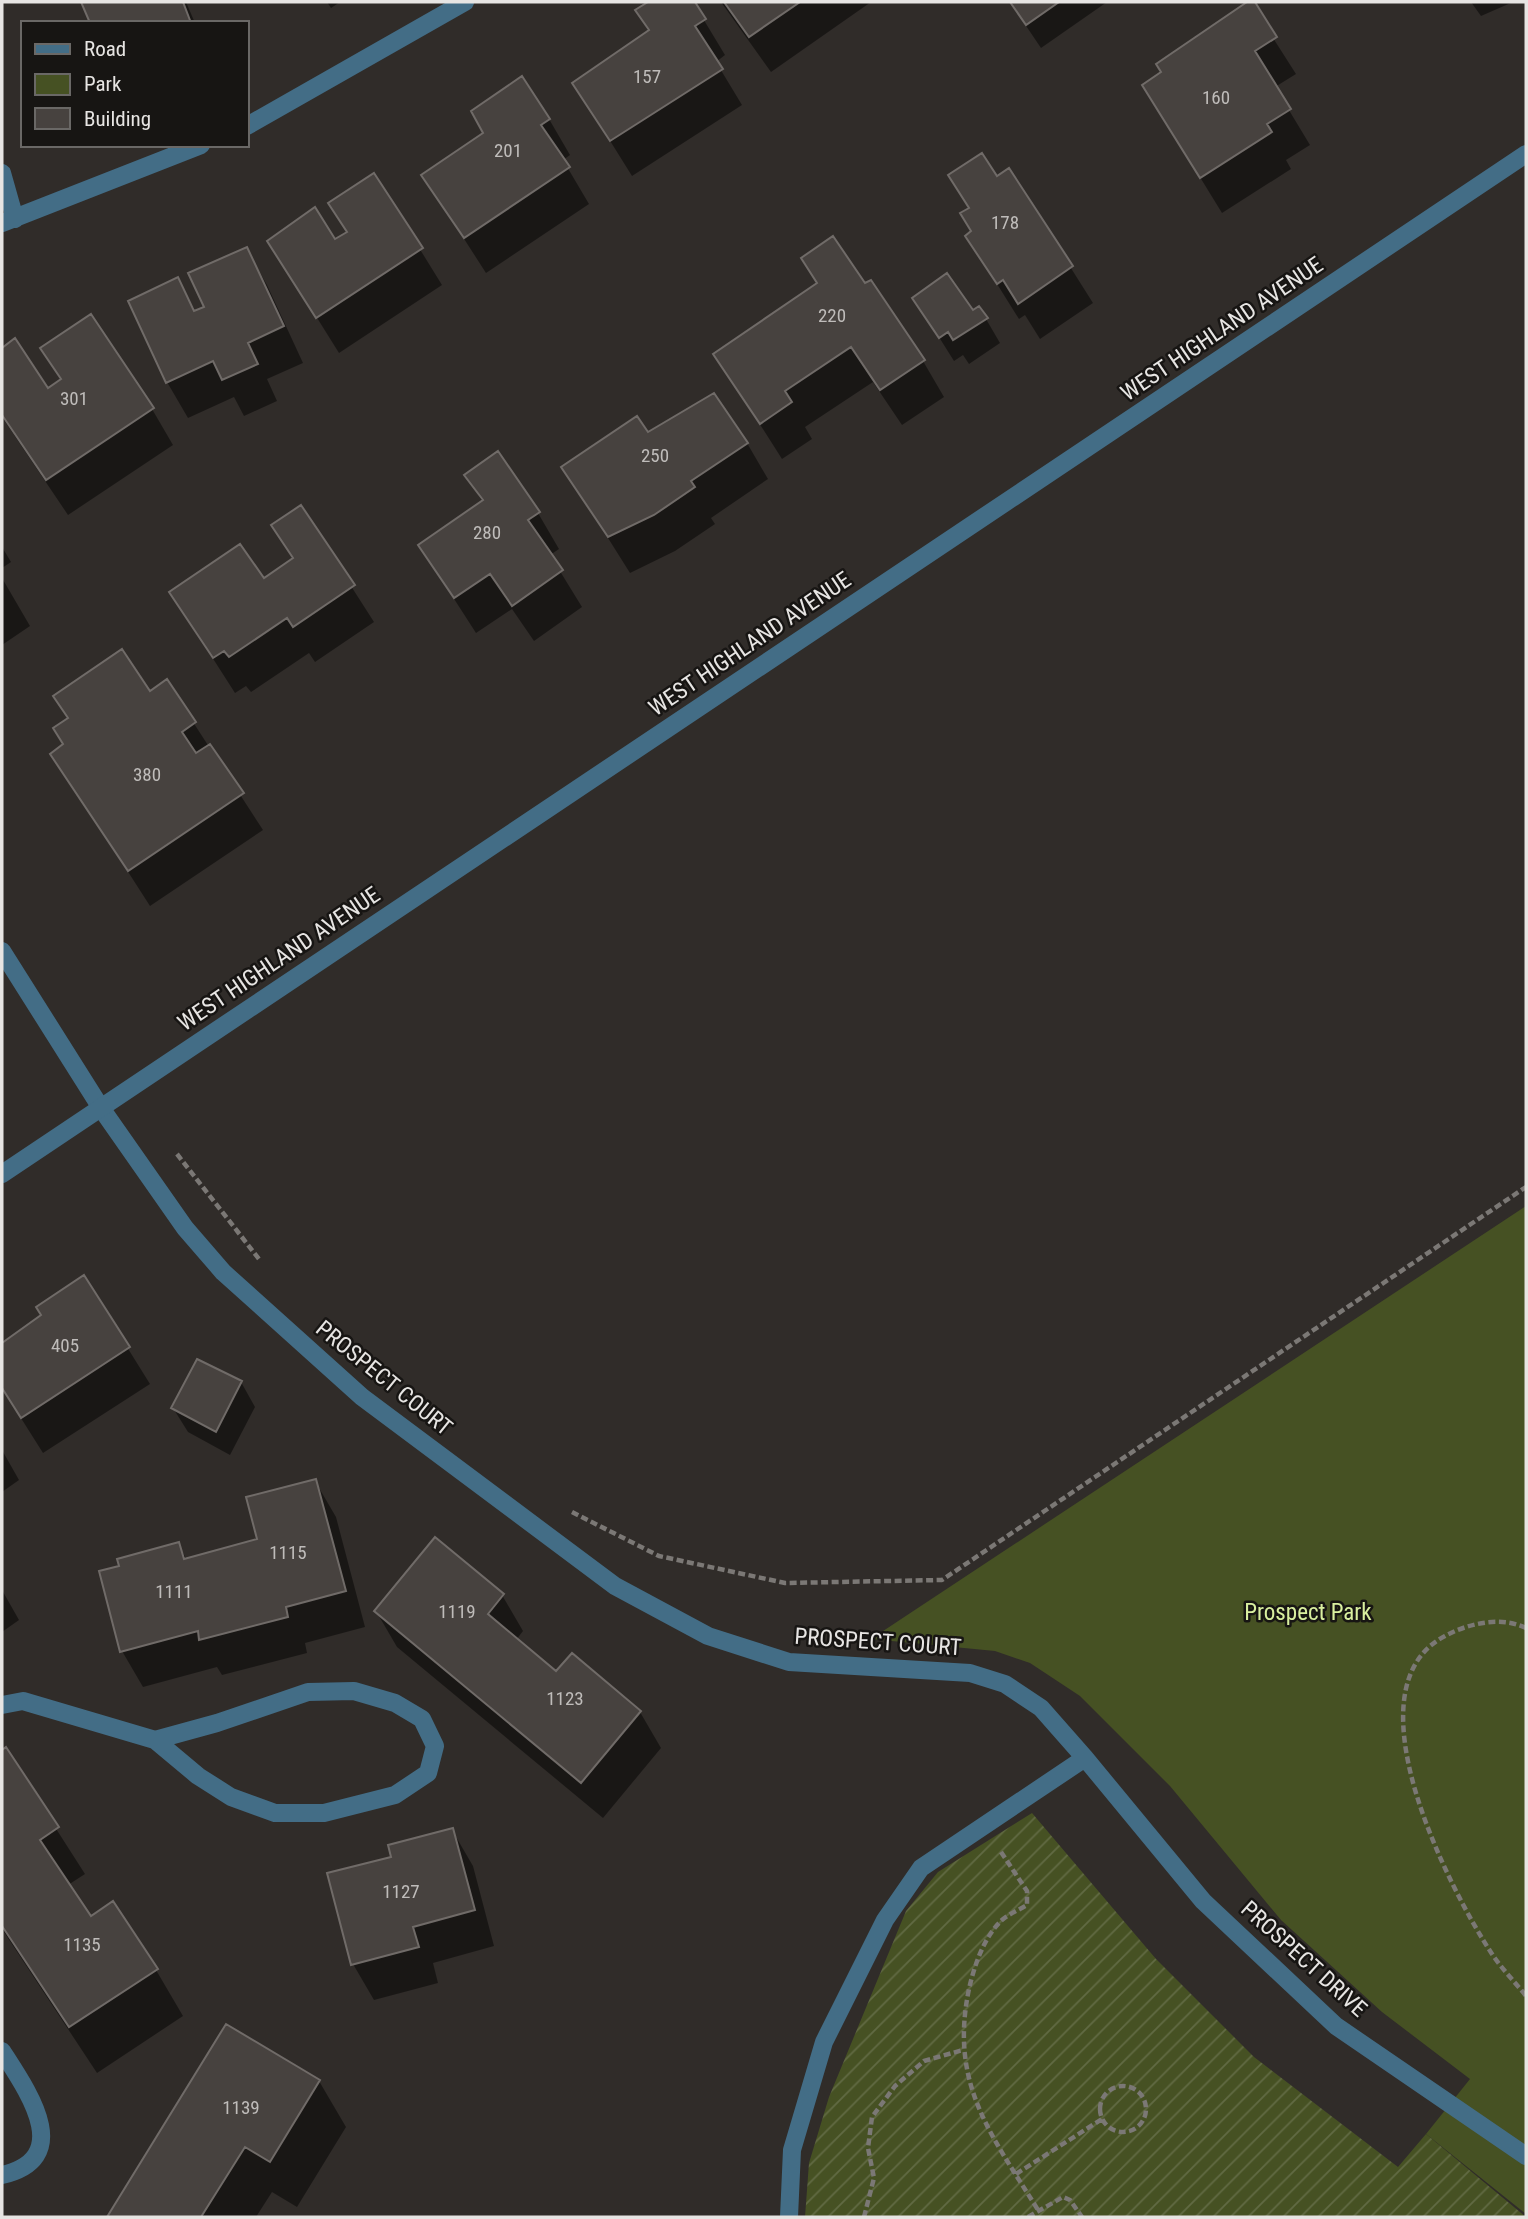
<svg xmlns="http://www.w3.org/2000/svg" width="1528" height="2219" viewBox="0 0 1528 2219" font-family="'Roboto Condensed',sans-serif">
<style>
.green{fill:#465123}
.garden{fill:url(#garden-furrows)}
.shadow{fill:#0007}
.building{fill:#47423f;stroke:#706b68;stroke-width:2}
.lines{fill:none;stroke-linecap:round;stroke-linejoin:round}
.path{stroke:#7b7875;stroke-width:4.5;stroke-dasharray:7 3.5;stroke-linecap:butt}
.minor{stroke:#436d86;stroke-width:18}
.tertiary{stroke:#436d86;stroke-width:18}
.labels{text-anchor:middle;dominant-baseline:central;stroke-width:5;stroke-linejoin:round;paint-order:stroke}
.number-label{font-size:19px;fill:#bfbcba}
.street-label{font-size:23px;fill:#e7e5e3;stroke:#171513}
.park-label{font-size:23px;fill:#d9ef9f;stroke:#171513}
</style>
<defs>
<pattern id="garden-furrows" width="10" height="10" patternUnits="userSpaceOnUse" patternTransform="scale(1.75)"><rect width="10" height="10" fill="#465123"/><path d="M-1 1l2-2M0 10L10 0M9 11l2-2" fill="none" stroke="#616a43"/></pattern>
</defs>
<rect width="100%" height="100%" fill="#302c29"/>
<path class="green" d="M1526,1206V2214L1426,2134L1470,2079L1382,2012L1281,1920L1170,1786L1080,1696L1030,1663L995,1651L871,1639Z"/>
<path class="garden" d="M1032,1813L1156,1959L1254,2057L1398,2167L1426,2134L1526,2217H805L809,2163L829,2097L906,1911L938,1872Z"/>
<path class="shadow" d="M83,2H186L195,23H92Z
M327,2H340L331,8Z
M651,2H693L725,55L716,62L742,105L632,176L574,83L649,32L637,11Z
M721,2H871L771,72Z
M1010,2H1107L1041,48Z
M1250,2L1296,74L1275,87L1310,145L1286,160L1291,169L1222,213L1144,86L1163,73L1158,65Z
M1471,2H1513L1481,16Z
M549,119L570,155L563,160L589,204L486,273L423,175Z
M1009,170L1093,303L1040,339L1025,315L1019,319L967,236L973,232L970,209L996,178Z
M374,175L442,285L339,353L269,241L335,242L348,234L330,203Z
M246,249L267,285L303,363L267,379L277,401L244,416L234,397L188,418L167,382L177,279L196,312L206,308Z
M803,259L865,286L923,361L944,397L902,425L873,382L805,427L812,439L782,459L716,355L818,284Z
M915,299L972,312L986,319L1000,343L969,364L963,355L954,361Z
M15,341L47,390L61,381L43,348L152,409L173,445L68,515L2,417V350Z
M647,434L747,443L768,479L711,518L715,524L675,551L630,573L564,468Z
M467,475L538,513L559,549L550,555L582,607L534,641L512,609L476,633L420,546L483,503Z
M301,508L374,622L315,662L309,653L251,692L246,686L235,693L171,593L263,581L293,560L274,526Z
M2,547L11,562L2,568Z
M2,578L30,626L2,645Z
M167,682L263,830L150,906L53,755Z
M84,1278L150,1384L43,1453L2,1388V1345L43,1315Z
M241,1382L255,1407L230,1455L188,1432L173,1408Z
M2,1450L19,1480L2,1492Z
M315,1481L336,1517L365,1627L305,1643L307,1653L222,1675L217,1667L143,1687L122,1651L121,1567L178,1544L187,1560L259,1540Z
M2,1590L19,1620L2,1632Z
M502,1595L523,1631L516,1640L557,1674L640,1712L661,1748L603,1818L397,1647L376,1611Z
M5,1749L85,1874L68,1885L90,1919L156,1970L183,2016L97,2073L2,1929V1752Z
M452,1830L473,1866L494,1946L433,1963L438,1983L374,2000L353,1964L393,1858Z
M227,2026L319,2081L346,2127L297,2207L272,2192L256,2217H109Z"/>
<path class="building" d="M81,2H183L191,23H90Z
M648,2H695L706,19L695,26L723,69L610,141L572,83L649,30L635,10Z
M724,2H800L749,37Z
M1010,2H1059L1026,25Z
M1247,2H1255L1277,37L1255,51L1291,109L1267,124L1272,132L1200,178L1142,85L1161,72L1156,64Z
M522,76L550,119L541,125L570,167L464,238L421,175L483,133L471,111Z
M982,153L997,176L1009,168L1073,266L1018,304L1003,280L997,284L965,236L971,231L960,213L969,208L948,175Z
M374,173L423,248L316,318L267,241L315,207L335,239L347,232L328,203Z
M833,236L865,283L871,280L925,360L880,390L851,347L785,391L792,402L760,424L713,354L817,283L801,258Z
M247,247L284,326L248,343L258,364L222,380L213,361L166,383L128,301L178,277L194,311L204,307L188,273Z
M947,273L973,310L979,306L988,318L953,340L948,332L939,338L912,298Z
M91,314L154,408L46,480L2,415V348L15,338L48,388L61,379L40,348Z
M714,393L748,443L691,481L695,487L654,515L608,537L561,467L637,416L648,432Z
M498,451L540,512L528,520L563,570L512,606L490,574L454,598L418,545L483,500L464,475Z
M301,505L355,585L293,627L287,618L229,657L224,651L213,658L169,592L240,544L264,578L293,558L271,525Z
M122,649L150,691L167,679L196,722L182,732L196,753L210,744L244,793L128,871L50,754L63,744L53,728L68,718L53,696Z
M84,1275L130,1347L21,1418L2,1388V1343L41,1315L36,1307Z
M197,1359L242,1381L216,1432L171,1408Z
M316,1479L346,1591L286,1607L288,1617L199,1640L198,1631L120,1652L99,1571L119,1566L117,1559L179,1542L184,1559L257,1539L246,1497Z
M435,1537L504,1594L488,1614L556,1671L572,1653L641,1711L581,1783L374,1611Z
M6,1747L59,1827L40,1840L91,1916L113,1901L158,1969L69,2027L2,1926V1750Z
M453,1828L475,1910L413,1927L419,1947L351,1965L327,1873L391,1857L388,1845Z
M226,2024L320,2080L270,2162L245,2147L201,2217H107Z"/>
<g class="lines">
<path class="path" d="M177,1154L259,1259
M572,1512L659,1556L785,1583L942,1580L1526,1187
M1526,1628C1501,1616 1469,1623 1445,1636C1345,1688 1450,1890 1492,1954C1502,1969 1515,1982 1526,1996
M1001,1852L1027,1891V1905C1019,1910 1006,1915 1000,1922C983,1939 974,1967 969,1989C949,2084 991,2134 1038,2210
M1100 2109a23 23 0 1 1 46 0a23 23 0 1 1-46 0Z
M1016,2174L1102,2119
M864,2217L874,2178L868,2148L872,2117L895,2086L924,2061L963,2050
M1028,2217L1063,2197L1070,2200L1082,2217"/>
<path class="minor" d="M247,126L465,2
M2,173L15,219
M2,223L201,145
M2,951L101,1108L185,1228L223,1272L362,1397L615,1586L708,1636L789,1662L970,1673L1005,1684L1041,1708L1085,1758L921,1868L885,1920L824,2042L792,2150L789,2217
M2,1705L23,1701L155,1740L198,1776L231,1797L275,1813H324L395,1795L428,1773L435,1746L422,1719L395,1703L354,1691L308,1692L217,1723L155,1740
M1085,1758L1203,1901L1336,2026L1526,2156
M2,2051C27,2090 76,2158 2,2175"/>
<path class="tertiary" d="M2,1174L1526,154"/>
</g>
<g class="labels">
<g class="number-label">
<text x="647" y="76">157</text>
<text x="1216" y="97">160</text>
<text x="508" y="150">201</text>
<text x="1005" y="222">178</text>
<text x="832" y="315">220</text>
<text x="74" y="398">301</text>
<text x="655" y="455">250</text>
<text x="487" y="532">280</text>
<text x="147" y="774">380</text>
<text x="65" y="1345">405</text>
<text x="288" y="1552">1115</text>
<text x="174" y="1591">1111</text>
<text x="457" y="1611">1119</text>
<text x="565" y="1698">1123</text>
<text x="401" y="1891">1127</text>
<text x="82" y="1944">1135</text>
<text x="241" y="2107">1139</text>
</g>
<g class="street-label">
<text transform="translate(1222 329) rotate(-34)">WEST HIGHLAND AVENUE</text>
<text transform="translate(750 644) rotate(-34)">WEST HIGHLAND AVENUE</text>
<text transform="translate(279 959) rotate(-34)">WEST HIGHLAND AVENUE</text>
<text transform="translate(384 1378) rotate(39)">PROSPECT COURT</text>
<text transform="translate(878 1642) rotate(4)">PROSPECT COURT</text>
<text transform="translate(1304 1959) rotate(42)">PROSPECT DRIVE</text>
</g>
<g class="park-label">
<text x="1308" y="1612">Prospect Park</text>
</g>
</g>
<rect width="1528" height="2219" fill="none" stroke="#e7e5e3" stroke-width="7"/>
<rect x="21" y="21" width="228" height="126" fill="#171513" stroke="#6a6866" stroke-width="2"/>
<rect x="35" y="44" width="35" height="10" fill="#436d86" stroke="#6a6866" stroke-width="2"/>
<text x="84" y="56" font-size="21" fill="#e7e5e3">Road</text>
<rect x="35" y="74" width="35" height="21" fill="#465123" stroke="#6a6866" stroke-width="2"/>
<text x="84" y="91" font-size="21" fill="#e7e5e3">Park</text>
<rect x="35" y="108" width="35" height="21" fill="#47423f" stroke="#6a6866" stroke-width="2"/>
<text x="84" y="126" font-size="21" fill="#e7e5e3">Building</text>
</svg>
